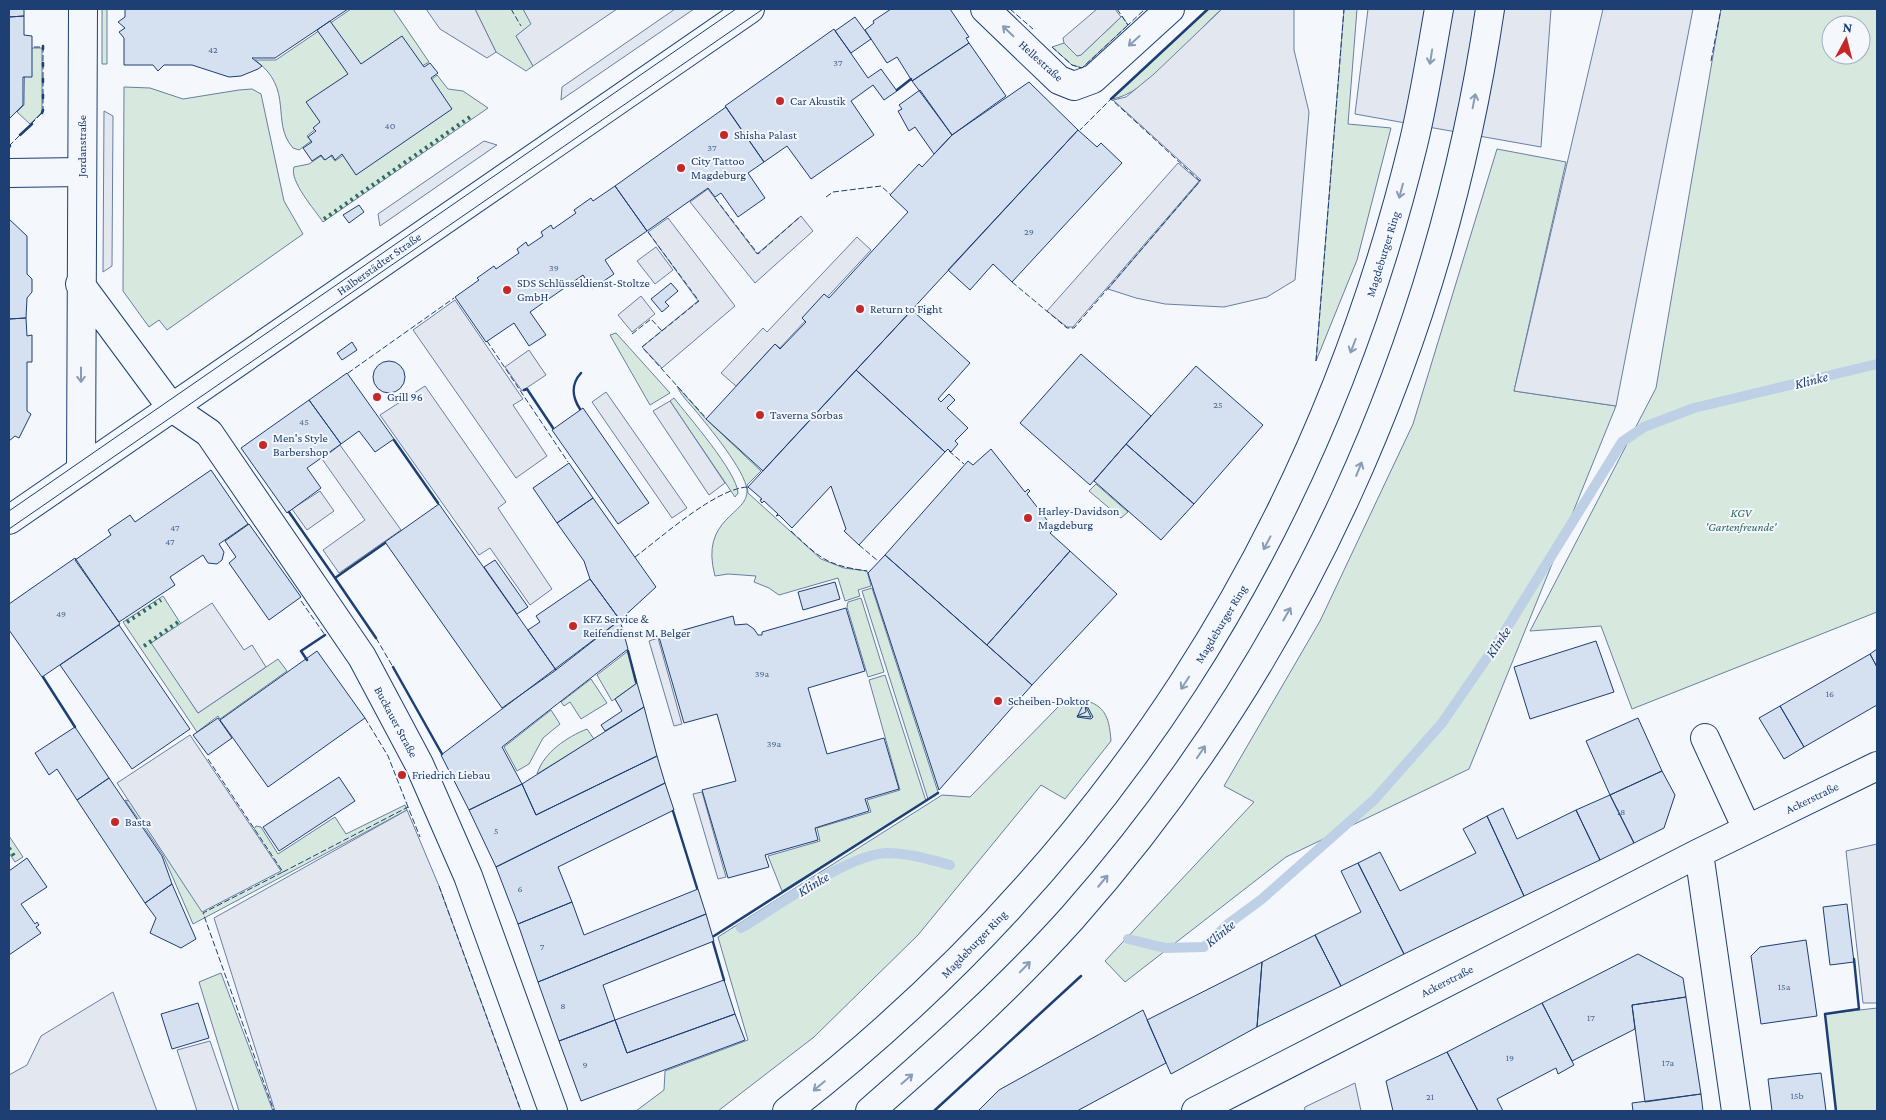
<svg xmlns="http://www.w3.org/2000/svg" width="1886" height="1120" viewBox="0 0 1886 1120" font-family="'Crimson Pro',serif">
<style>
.green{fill:#d7e8df;stroke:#687fa3;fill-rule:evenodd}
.parking{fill:#e3e8f0;stroke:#687fa3}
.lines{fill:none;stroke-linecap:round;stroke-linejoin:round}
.stream{stroke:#bed0e5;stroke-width:10}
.building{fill:#d5e0f0;stroke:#1d3f73;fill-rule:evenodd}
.minor-casing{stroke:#1d3f73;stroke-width:30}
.major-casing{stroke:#1d3f73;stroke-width:30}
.highway-casing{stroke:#1d3f73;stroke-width:30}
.minor{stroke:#f4f7fb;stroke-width:28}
.major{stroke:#f4f7fb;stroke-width:28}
.highway{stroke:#f4f7fb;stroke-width:28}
.tram{stroke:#1d3f73;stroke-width:1}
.hedge{stroke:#2c6c60;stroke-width:4;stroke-dasharray:2.5 4;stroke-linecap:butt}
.fence{stroke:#1d3f73;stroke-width:1;stroke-dasharray:6 2.5;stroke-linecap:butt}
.wall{stroke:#1d3f73;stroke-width:2.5}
.oneway{stroke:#889bb7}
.poi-dot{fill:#c62828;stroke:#f4f7fb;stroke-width:2}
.labels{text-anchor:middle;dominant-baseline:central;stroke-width:4;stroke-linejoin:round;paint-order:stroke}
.number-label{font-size:10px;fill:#4b6792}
.street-label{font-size:12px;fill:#1d3f73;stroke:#f4f7fb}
.poi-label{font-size:12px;fill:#1d3f73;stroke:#f4f7fb;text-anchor:start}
.park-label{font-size:12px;font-style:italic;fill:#2c6c60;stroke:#f4f7fb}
.water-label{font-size:14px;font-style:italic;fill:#1d3f73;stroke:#f4f7fb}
</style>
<rect width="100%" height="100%" fill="#f4f7fb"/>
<path class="green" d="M102,9H107V64H102Z
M351,9H393L429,62L323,123L307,136L311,141L299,150L293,148C270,122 295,89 255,60H276Z
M475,9H523L532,24L516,36L533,66L526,71L496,52Z
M1208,9H1222C1194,32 1146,96 1111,99Z
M1344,9H1357L1348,124L1391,128L1357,260L1316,361Z
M1721,9H1877V612L1632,709L1601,626L1530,631L1656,388ZM1831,25H1861V55H1831Z
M1122,16L1128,25L1082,68L1072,65L1052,47L1064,43L1077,56L1081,55Z
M25,48H42V112L30,124L17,112L24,105Z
M437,75L448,89L463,91L488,108L323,222C315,210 289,181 294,167L309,164L321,156L324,160L331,156L335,161L345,154Z
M124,87L150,88L183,99L239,90L252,89L261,94L284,201L303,234L167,330L159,320L149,327L123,291Z
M1497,149L1566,162L1514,391L1616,406L1469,769L1286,857L1125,982L1105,961L1254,802L1224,786L1320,621L1413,424Z
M616,333L670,393L650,405L610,335Z
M677,386L706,419L761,471L747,485L748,493L821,559L844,568L867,571L871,586L858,590L860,596L845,601L838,578L779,595L769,588L754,582L756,576L728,574L715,576C699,517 749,515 747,490C745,470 708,426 695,410C689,403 680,394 677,386Z
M674,398C688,416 737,472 738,493L735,497L670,401Z
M1096,484L1128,512L1121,518L1089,491Z
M872,588L938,792L928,799L862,591Z
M163,596L181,624L152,643L198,713L278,659L287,671L220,719L218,716L197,732L123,622Z
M861,598L884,672L868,677L847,607L848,602Z
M628,651L637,683L612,701L597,675Z
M885,675L926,801L782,891L768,856L820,841L817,828L871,812L867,800L900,790L869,680Z
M591,679L607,703L581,719L570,702L564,706L561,702Z
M1077,698C1104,704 1109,714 1111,741L1065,799L1041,785L918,935L814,1037L718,1111H636L664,1090L665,1071L748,1040L718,937L942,795L970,797L1059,706Z
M551,710L560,724L543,738L529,764L517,771L504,747Z
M587,729L594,739L537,774C544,752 567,737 587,729Z
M125,800L253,831L256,826L261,827L278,854L335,817L346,834L405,805L407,810L193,924L163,855Z
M9,836L23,857L15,862L9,853Z
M221,973L273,1111H239L199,982Z
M1877,1008V1111H1836L1825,1014Z"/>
<path class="parking" d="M426,9H475L496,52L487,58L440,29Z
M523,9H617L533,66L516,36L531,24Z
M675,9H694L561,100L562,87Z
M1097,9H1115L1121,17L1081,55L1077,56L1064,43L1063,38Z
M1222,9H1294V50L1309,112L1295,280L1267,297L1224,307L1165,304L1136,298L1108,289L1201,180L1113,100L1126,97L1154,74Z
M1368,9H1551L1541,147L1355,114Z
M1603,9H1693L1616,406L1514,391Z
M104,111L113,116L112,266L103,272Z
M484,141L497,145L380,226L378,214Z
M1178,163L1199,181L1073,327H1067L1047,311Z
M708,189L757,254L801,216L813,231L755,283L690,202Z
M668,218L735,306L662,368L642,347L698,301L648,232Z
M857,237L871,250L780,348L775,344L736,386L721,373L763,328L767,332Z
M656,247L673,270L655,284L637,261Z
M641,296L655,314L632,332L618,315Z
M455,300L523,399L513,405L547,456L516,478L413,330Z
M529,350L546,375L522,391L505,367Z
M425,386L506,502L498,508L552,589L530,605L490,548L479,555L380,415Z
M606,392L687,508L672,518L592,402Z
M670,401L725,483L709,495L653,411Z
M340,445L401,530L339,573L323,550L365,520L322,459Z
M320,491L334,511L307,530L292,509Z
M212,603L244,650L252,645L266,667L198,713L151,643Z
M658,638L682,724L674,726L649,641Z
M190,735L281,871L202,912L117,783Z
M702,792L726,877L718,879L693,794Z
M407,810L439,886L521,1111H275L214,918Z
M1877,844V1003H1863L1846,851Z
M113,992L157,1111H9V1075L27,1065L41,1036Z
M210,1041L234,1111H197L177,1050Z
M1355,1083L1361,1111H1304L1305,1107Z"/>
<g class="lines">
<path class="stream" d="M741,928C777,907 847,855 886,853C908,853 929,859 950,865
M1128,939L1165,948L1204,947L1228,924L1262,899L1374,800L1442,723L1500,639L1622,442L1644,427L1694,408L1877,364"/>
</g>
<path class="building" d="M9,9H24V16L9,17Z
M125,9H348L275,58H252L262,66L258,69L241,76L229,77L192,65H164L158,71L153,65H124V38L119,32L125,28L118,22L125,17Z
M891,9H950L969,37L966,38L969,43L912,81L897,57L887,63L865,30L874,23L873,21Z
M24,16V35L32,36V77H23V105L9,119V17Z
M855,17L871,39L851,53L835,31Z
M330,21L361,64L402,36L424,67L430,63L438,73L431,78L452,109L356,175L342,154L335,160L332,155L325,160L321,155L312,161L303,148L312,142L308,137L316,131L313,128L320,122L306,102L348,74L317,30Z
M834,29L868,78L881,69L897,91L884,100L873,85L851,101L874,135L811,179L787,146L764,162L725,106Z
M969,43L1006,96L952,135L912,81Z
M1029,82L1078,130L763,471L706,419L775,344L780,349L806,322L802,318L824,294L829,298L908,212L890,195L919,164L922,167L952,135Z
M920,90L952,135L934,154L915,127L909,131L898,111L902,109L899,105Z
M726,107L764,162L748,173L765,198L738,217L721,193L715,197L708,188L647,231L615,186Z
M1078,130L1097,147L1101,143L1122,163L1012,282L993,264L970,290L948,270Z
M615,186L647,231L605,260L614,274L592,289L583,275L530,312L546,335L529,346L514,323L486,342L455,297L479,280L477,278L494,266L496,269L519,253L517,249L526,242L528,246L543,236L541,232L551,225L553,229L576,213L574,210L591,198L593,201Z
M359,205L364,212L349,223L343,215Z
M9,219L27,236V274L32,279V292L27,298L26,318L9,319Z
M671,283L678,291L665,302L669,306L662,312L651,299Z
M912,310L970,363L938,399L941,402L949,394L955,400L947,408L968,428L955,441L958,444L951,452L948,449L945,452L856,370Z
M26,318L27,336L32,335V362H27V411L31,414L19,438L15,436L9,441V319Z
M352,342L357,350L342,360L337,353Z
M1081,354L1151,416L1090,485L1020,423Z
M373 377a16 16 0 1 1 32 0a16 16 0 1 1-32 0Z
M1196,366L1263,425L1194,504L1126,444Z
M856,370L945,452L859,545L844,531L846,529L831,486L792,528L779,515L776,516L778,514L764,501L762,503L760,500L762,499L748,487Z
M347,373L394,439L375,452L359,431L341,444L309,400Z
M309,400L341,444L307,468L321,488L287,513L241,448Z
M583,408L649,503L618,524L552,430Z
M1126,444L1194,504L1161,540L1094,481Z
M991,449L1025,492L1028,489L1030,491L1027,494L1054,529L1050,533L1070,551L987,645L885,555L968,461L973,465Z
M569,463L593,498L557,523L533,488Z
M211,470L248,524L219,544L224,552L222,560L217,564L208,563L203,555L170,577L175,585L119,622L75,560L111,535L108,530L130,515L135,522Z
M593,498L656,587L620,620L590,579L584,561L557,523Z
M439,504L556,670L502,708L385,542Z
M249,524L301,597L269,620L229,563L236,557L225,541Z
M1070,551L1117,594L1032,685L987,645Z
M885,555L1032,685L939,790L868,573Z
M75,558L120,624L42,677L9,630V604Z
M495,560L528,607L517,614L484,567Z
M590,579L620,620L556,670L528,630L540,622L536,616Z
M835,582L840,599L803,610L798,592Z
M846,608L865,671L808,688L827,754L884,738L899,789L865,799L869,811L815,828L818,840L765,855L769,867L728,878L702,790L736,781L717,714L684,723L659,637L733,616L735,625L747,624L754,629L758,635H762V632Z
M620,620L628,649L502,747L522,784L469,810L441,755Z
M119,625L190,729L132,769L60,665Z
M1596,641L1614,692L1530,719L1514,667Z
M1877,649V667L1870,654Z
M317,651L365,718L268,787L220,720Z
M1870,654L1877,667V705L1804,747L1780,706Z
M637,683L644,707L605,731L601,725L622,711L615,699Z
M1084,703L1086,704L1093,717L1091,719L1077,717ZM1085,705L1091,717L1077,716L1086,712Z
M1780,706L1804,747L1784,759L1759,718Z
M644,707L657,756L536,815L522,784Z
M218,718L232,738L208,755L193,735Z
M1638,718L1662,771L1610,795L1586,741Z
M75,727L109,778L77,800L57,769L49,775L35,753Z
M657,756L665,783L496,867L469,810L522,784L536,815Z
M1662,771L1675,795L1664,828L1634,843L1610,795Z
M339,777L355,801L279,851L263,827Z
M109,778L162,856L172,884L145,903L77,800Z
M665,783L674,810L558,867L572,902L518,924L496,867Z
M1610,795L1634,843L1600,860L1576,810Z
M1503,808L1517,839L1576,810L1600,860L1524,896L1487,816Z
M1487,816L1524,896L1404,954L1358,863L1380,852L1400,891L1476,853L1463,829Z
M27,858L47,887L21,904L35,924L37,922L39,925L36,927L41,933L9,955V871Z
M1358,863L1404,954L1341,986L1315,935L1361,912L1341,871Z
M172,884L196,939L181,948L150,933L156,918L145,903Z
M698,889L706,914L538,982L518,924L572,902L584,935Z
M1847,904L1854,962L1830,965L1823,907Z
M706,914L714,941L603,985L615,1020L559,1041L538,982Z
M1315,935L1341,986L1257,1027L1262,962Z
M1806,940L1817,1016L1761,1024L1751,956L1760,947Z
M1638,954L1683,978L1686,997L1632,1005L1635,1029L1572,1061L1542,1003Z
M1262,962L1257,1027L1171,1074L1147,1020Z
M724,980L735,1014L627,1053L615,1020Z
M1686,997L1701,1094L1645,1102L1632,1005Z
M198,1003L209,1038L172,1049L161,1014Z
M1542,1003L1574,1065L1558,1074L1556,1068L1497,1099L1503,1111H1478L1447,1052Z
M1143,1010L1166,1063L1077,1111H978L999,1090Z
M735,1014L745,1040L581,1101L559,1041L615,1020L627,1053Z
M1447,1052L1478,1111H1393L1386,1081Z
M1821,1073L1826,1111H1772L1768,1079Z
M1701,1094L1703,1111H1633L1632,1103Z"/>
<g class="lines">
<defs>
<path id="minor" d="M985,9L1059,80L1074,86L1093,79L1170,9
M9,173L82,172
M80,284L171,407L209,433L362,657L419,764L468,876L553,1111
M81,470L83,9
M1705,738L1747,829
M1699,853L1736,1111
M1196,1111L1699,853L1877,766"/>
<path id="major" d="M9,520L750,9"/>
<path id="highway" d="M787,1111C1106,863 1317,538 1413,145C1424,100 1431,54 1439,9
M870,1111C940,1050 1010,987 1072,918C1299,661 1440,347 1490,9"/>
</defs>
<use href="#minor" class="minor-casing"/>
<use href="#major" class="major-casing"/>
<use href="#highway" class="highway-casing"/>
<use href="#minor" class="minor"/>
<use href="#major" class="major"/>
<use href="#highway" class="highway"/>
<path class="tram" d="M9,511L736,9
M9,529L763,9"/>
<path class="hedge" d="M324,219L470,117
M127,622L161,600
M144,646L178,622
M9,848L16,859"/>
<path class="fence" d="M511,9L521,26
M1010,9L1033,29
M1117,9L1128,25L1145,9
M1052,47L1072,65L1082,68L1128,25
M1711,61L1721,9
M31,124L43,112V47H32
M9,146L22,133
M826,197L833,192L881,186L890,194
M715,198L758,254L801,216
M648,232L699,301L642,347L706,418
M1012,282L1067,328H1074L1200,181L1111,99L1080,130
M632,334L651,319L662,331
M487,341L568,462
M1316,361L1344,9
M348,373L454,298
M949,451L964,464
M791,531C821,559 826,565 867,571
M859,545L878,561
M635,557C662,537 716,488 748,487
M301,601L325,635
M376,638L393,667
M365,718L388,756L408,807
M208,759L283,872L203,913L274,1111
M283,872L408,807L420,837
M439,886L521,1111"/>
<path class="wall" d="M43,46V49
M43,63V66
M43,79V82
M897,90L911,79
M43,95V98
M1111,99L1208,9
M42,113L43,110
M20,135L32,124
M9,147L10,146
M524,390L527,389L553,428
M580,409C572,397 571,384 581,373
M394,440L438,503
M289,512L335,578
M376,638L335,578L385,543
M628,651L636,682
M307,660L301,651L325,635
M393,667L442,754
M43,677L75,727
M673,811L697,888
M714,936L938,793
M713,942L724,980
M934,1111L1081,976
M1836,1111L1825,1014L1859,1009L1854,959"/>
</g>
<defs><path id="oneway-shaft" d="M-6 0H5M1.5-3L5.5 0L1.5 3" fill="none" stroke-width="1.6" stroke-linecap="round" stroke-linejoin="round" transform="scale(1.25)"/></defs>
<g class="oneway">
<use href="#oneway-shaft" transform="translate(1008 31) rotate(-136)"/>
<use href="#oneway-shaft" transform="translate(1134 41) rotate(138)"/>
<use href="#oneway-shaft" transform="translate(1431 57) rotate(99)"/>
<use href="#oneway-shaft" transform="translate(1474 101) rotate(-79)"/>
<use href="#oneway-shaft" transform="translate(1401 191) rotate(105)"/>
<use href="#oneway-shaft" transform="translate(1353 346) rotate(111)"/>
<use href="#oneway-shaft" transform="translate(81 375) rotate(90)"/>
<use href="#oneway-shaft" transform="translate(1359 469) rotate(-68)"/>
<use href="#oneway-shaft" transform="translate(1267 543) rotate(118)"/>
<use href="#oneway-shaft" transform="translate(1287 614) rotate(-60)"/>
<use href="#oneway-shaft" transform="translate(1185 683) rotate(123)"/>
<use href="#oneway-shaft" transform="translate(1201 752) rotate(-56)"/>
<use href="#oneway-shaft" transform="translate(1103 881) rotate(-50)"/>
<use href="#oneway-shaft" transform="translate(1025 967) rotate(-46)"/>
<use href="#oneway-shaft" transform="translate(907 1079) rotate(-41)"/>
<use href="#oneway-shaft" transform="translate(819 1086) rotate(140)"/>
</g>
<g class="poi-dot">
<circle cx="780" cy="101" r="5"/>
<circle cx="724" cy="135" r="5"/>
<circle cx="681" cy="168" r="5"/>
<circle cx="507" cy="290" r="5"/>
<circle cx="860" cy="309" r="5"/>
<circle cx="377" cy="397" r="5"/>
<circle cx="760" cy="415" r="5"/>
<circle cx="263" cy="445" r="5"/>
<circle cx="1028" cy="518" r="5"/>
<circle cx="573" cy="626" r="5"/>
<circle cx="998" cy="701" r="5"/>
<circle cx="402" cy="775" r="5"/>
<circle cx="115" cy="822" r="5"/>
</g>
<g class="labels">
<g class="number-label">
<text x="213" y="49">42</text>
<text x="838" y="62">37</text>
<text x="390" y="125">40</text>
<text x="712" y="147">37</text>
<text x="1029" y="231">29</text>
<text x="554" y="267">39</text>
<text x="1218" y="404">25</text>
<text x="304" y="421">45</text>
<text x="175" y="527">47</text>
<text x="170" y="541">47</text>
<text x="61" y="613">49</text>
<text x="762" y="673">39a</text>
<text x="1830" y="693">16</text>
<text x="774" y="743">39a</text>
<text x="1621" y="811">18</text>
<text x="496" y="830">5</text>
<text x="520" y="888">6</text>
<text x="542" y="946">7</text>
<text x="1784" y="986">15a</text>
<text x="563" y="1005">8</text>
<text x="1591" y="1017">17</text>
<text x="1510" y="1057">19</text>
<text x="1668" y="1062">17a</text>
<text x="585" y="1064">9</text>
<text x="1797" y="1095">15b</text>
<text x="1430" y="1096">21</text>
</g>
<g class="street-label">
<text transform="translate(1041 61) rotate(42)">Hellestraße</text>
<text transform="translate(82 146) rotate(-90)">Jordanstraße</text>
<text transform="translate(1383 254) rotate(-73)">Magdeburger Ring</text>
<text transform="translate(379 264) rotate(-35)">Halberstädter Straße</text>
<text transform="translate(1221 624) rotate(-59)">Magdeburger Ring</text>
<text transform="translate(396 722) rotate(62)">Buckauer Straße</text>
<text transform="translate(1812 798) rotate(-26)">Ackerstraße</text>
<text transform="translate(974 944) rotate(-46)">Magdeburger Ring</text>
<text transform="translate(1447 981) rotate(-27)">Ackerstraße</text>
</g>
<g class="poi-label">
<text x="790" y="101">Car Akustik</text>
<text x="734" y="135">Shisha Palast</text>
<text x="691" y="161">City Tattoo<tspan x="691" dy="14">Magdeburg</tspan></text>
<text x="517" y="283">SDS Schlüsseldienst-Stoltze<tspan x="517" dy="14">GmbH</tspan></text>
<text x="870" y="309">Return to Fight</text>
<text x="387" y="397">Grill 96</text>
<text x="770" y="415">Taverna Sorbas</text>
<text x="273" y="438">Men's Style<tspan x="273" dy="14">Barbershop</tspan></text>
<text x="1038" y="511">Harley-Davidson<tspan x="1038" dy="14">Magdeburg</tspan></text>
<text x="583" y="619">KFZ Service &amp;<tspan x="583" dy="14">Reifendienst M. Belger</tspan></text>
<text x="1008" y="701">Scheiben-Doktor</text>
<text x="412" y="775">Friedrich Liebau</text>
<text x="125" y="822">Basta</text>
</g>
<g class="park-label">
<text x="1741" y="513">KGV<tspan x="1741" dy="14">'Gartenfreunde'</tspan></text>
</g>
<g class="water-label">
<text transform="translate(1811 380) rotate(-14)">Klinke</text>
<text transform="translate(1498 642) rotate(-56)">Klinke</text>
<text transform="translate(813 884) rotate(-31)">Klinke</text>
<text transform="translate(1220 933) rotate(-39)">Klinke</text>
</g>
</g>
<rect width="1886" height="1120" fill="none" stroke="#1d3f73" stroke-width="20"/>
<g transform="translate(1846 40) rotate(7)"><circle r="24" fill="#f4f7fb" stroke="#9eadc5"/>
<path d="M0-4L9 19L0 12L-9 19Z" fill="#c62828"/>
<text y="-8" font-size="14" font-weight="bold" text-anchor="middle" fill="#1d3f73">N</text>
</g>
</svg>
